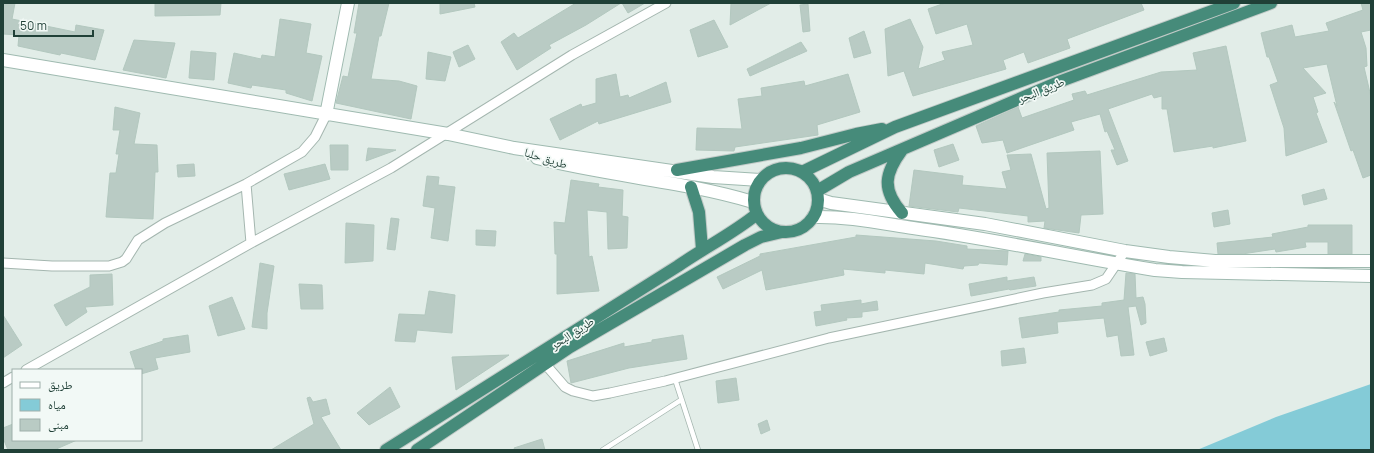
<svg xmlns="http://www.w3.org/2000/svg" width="1374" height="453" viewBox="0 0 1374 453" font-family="Manrope,'Noto Naskh Arabic',sans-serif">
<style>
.water{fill:#84cbd7}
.building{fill:#b9cbc4;stroke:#b3c8bf}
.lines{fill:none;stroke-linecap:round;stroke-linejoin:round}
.service-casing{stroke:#a4b6af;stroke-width:6}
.minor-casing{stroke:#a4b6af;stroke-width:11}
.secondary-casing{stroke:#9fbab0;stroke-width:14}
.trunk-casing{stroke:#c1cac7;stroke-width:14}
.service{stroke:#fff;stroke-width:4.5}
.minor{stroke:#fff;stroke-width:9}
.secondary{stroke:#fff;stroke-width:12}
.trunk{stroke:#468b7a;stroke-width:12}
.labels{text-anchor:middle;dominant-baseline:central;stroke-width:3.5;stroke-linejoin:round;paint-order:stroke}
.street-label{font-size:12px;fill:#204037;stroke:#f2f9f6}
</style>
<rect width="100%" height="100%" fill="#e2ede8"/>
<path class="water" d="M1371,384V450H1197L1276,417Z"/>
<path class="building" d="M3,3H15L12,19L75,32L76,25L104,30L95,60L61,53L60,55L18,46L19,35L3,34Z
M155,3H221L220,15L155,16Z
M359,3H389L381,36H379L371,79L399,81L417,86L411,119L336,103L343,76L348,77L357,33H354Z
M440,3H474L475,7L440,14Z
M576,3H621L586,25L549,45L551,48L517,70L501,42L514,33L518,38Z
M622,3H645L628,13Z
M731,3H771L730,25Z
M945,3H1141L1144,10L1067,39L1070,48L1028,63L1024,52L1003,60L1006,69L913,96L904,71L888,76L885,29L910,19L923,47L918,69L945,60L942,52L973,45L967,24L936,34L928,9Z
M1361,3H1371V30L1361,32L1366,48L1367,66L1364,67L1371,97V175L1363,178L1353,150L1351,151L1334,102L1337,106L1327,64L1303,68L1326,93L1313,97L1318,112L1316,113L1327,142L1286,156L1284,128L1270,85L1278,82L1269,57H1267L1261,33L1292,25L1295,37L1329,31L1326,23L1363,10Z
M808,4L810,31L803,32L800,5Z
M280,19L311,24L306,53L322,56L312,101L286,93V90L252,85L251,88L228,83L234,53L261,59L262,55L275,57Z
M714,20L728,47L698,57L690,30Z
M864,31L871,53L854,58L849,38Z
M134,40L175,43L166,78L123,70Z
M801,42L807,51L750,76L747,69Z
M468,45L475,59L459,67L453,52Z
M1226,46L1246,141L1213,148V146L1174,152L1167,109H1162V96L1154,98L1152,94L1108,109L1128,161L1117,165L1111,150H1115L1107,131L1105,132L1100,114L1071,122L1074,130L1007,153L1003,140L982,143L976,126L1018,107L1022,118L1074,100L1072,94L1085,91L1087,95L1161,72L1197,70L1193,53Z
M191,51L216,53L214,80L189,78Z
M428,52L451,57L445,81L426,79Z
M616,74L620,97L628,95L629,98L666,82L671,102L599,124L598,121L560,140L550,119L581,104L582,107L596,103V79Z
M848,74L860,112L817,125L818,135L735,147L734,151L696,150L697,128L742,129L738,99L762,96L761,88L804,81L805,86Z
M115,107L140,113L134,144L157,145L158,172H155L153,219L106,217L110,173H116L119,154H116L120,130H113Z
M953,144L959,160L939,167L934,150Z
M330,145H348V170H331Z
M368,148L396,150L366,161Z
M1100,151L1103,214L1081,215L1079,233L1044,228L1045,221L1028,222V216L959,208L958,212L909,206L914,170L963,176L962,185L1007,189L1002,172L1011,170L1007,155L1031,154L1046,209L1049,208L1047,153Z
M194,164L195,176L178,177L177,165Z
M325,164L330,179L289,190L284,174Z
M427,176L439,177L438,185L455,187L448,241L431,238L435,208L423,206Z
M571,180L599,184L598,187L623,190L622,216L628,217L627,248L608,249L607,212L587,210L589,257L592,256L599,291L557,294V254H555L554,222L565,223Z
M1324,189L1327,199L1304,205L1302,195Z
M1228,210L1230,224L1214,227L1212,213Z
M391,218L399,219L395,250L387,249Z
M346,223L374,225L373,261L345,263Z
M1308,225H1352V254H1328V242H1305L1306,247L1276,252L1275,249L1242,254H1218L1217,243L1273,237L1272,234L1308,227Z
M476,230L496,231L495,246L476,245Z
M856,235L936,241L967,246V249L1008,251L1007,265L979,263L978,265L964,266L963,269L925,263L924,274L885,270V273L843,269L844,275L766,290L762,270L723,289L717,277L760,256V254L856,237Z
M1025,254L1041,257V261H1023Z
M260,263L274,266L267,313V329L252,327Z
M1126,273L1135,274L1136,298L1143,297L1145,304L1146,323L1141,325L1136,306L1128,307L1134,355L1121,356L1118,335L1107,337L1104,318L1057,322L1058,333L1022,338L1019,318L1059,312V310L1102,306V303L1124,300Z
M112,274L113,305L85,307L87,312L66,326L54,305L90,287V275Z
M1007,277V281L1034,277L1036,286L1010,290L1009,289L971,296L969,284Z
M299,284L322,285L323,309H301Z
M429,291L455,295L452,333L417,330L415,342L395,341L399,314L425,315Z
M232,297L245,329L218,336L209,306Z
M861,300V304L877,301L878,310L862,312V317L846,318L847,320L816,326L814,312L822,311L821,305Z
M3,315L22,345L3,358Z
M188,335L190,352L155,358L158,369L141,374V370H136L130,352L163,341V339Z
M683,335L687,359L629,368L571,383L567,361L624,343V347L652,342V340Z
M1164,338L1167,351L1150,356L1146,342Z
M1024,348L1026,363L1002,366L1001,351Z
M509,355L456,390L452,357Z
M736,378L739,400L718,403L716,381Z
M390,387L400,407L369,425L357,413Z
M310,397L313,402L326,399L330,414L321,417L341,450H271L314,424L307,398Z
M767,420L770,430L761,434L758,424Z
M13,424V440H77L54,450H8L3,438V428Z
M542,439L545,450H515L514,448Z"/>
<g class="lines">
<defs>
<path id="service" d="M675,379L698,450
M603,450L681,400"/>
<path id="minor" d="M246,184L251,243
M3,263L52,266H109L122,262L126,259L138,240L165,223L246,184L302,152L315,137L326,115
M546,365L565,387L573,391L593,396L610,393L665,381L829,338L1043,293L1092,285L1106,279L1125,251
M26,370L251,243L391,168L572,55L666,3
M3,383L13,377"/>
<path id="secondary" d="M3,60L448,134L514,148L713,177L760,180
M326,115L348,3
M537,158C608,176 683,181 753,202
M818,199L831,203L985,224L1125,251L1169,257L1215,261H1371
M813,217C846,216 880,223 913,228C994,239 1074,257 1155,270L1182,272L1371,276"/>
<path id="trunk" d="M754 200a32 32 0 1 1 64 0a32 32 0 1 1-64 0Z
M677,170L801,148L856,134L882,129
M802,172L895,127L1234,3
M691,187L699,212L702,249
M817,191L849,172L1061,81L1271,3
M902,213C881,189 885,173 902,150
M386,450L678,266C704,248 732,234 757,214
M417,450L570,347L745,245L761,237L782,232"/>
</defs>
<use href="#service" class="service-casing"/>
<use href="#minor" class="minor-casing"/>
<use href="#secondary" class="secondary-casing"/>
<use href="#trunk" class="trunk-casing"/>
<use href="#service" class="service"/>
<use href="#minor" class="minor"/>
<use href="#secondary" class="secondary"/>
<use href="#trunk" class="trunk"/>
</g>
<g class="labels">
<g class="street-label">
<text transform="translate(1041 90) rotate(-22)">طريق البحر</text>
<text transform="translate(546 158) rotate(17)">طريق حلبا</text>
<text transform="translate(572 333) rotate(-33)">طريق البحر</text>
</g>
</g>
<rect width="1374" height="453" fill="none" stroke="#204037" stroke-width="8"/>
<rect x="12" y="369" width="130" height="72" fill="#f2f9f6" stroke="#9eafaa"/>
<rect x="20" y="382" width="20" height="6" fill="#ffffff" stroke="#9eafaa"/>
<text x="48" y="389" font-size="12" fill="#204037">طريق</text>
<rect x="20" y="399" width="20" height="12" fill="#84cbd7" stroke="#9eafaa"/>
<text x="48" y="409" font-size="12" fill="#204037">مياه</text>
<rect x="20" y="419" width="20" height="12" fill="#b9cbc4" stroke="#9eafaa"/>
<text x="48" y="429" font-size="12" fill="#204037">مبنى</text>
<path d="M14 30v6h79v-6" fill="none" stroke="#204037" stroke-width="2"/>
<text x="20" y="30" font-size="12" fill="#204037" stroke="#f2f9f6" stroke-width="3" paint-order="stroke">50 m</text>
</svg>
